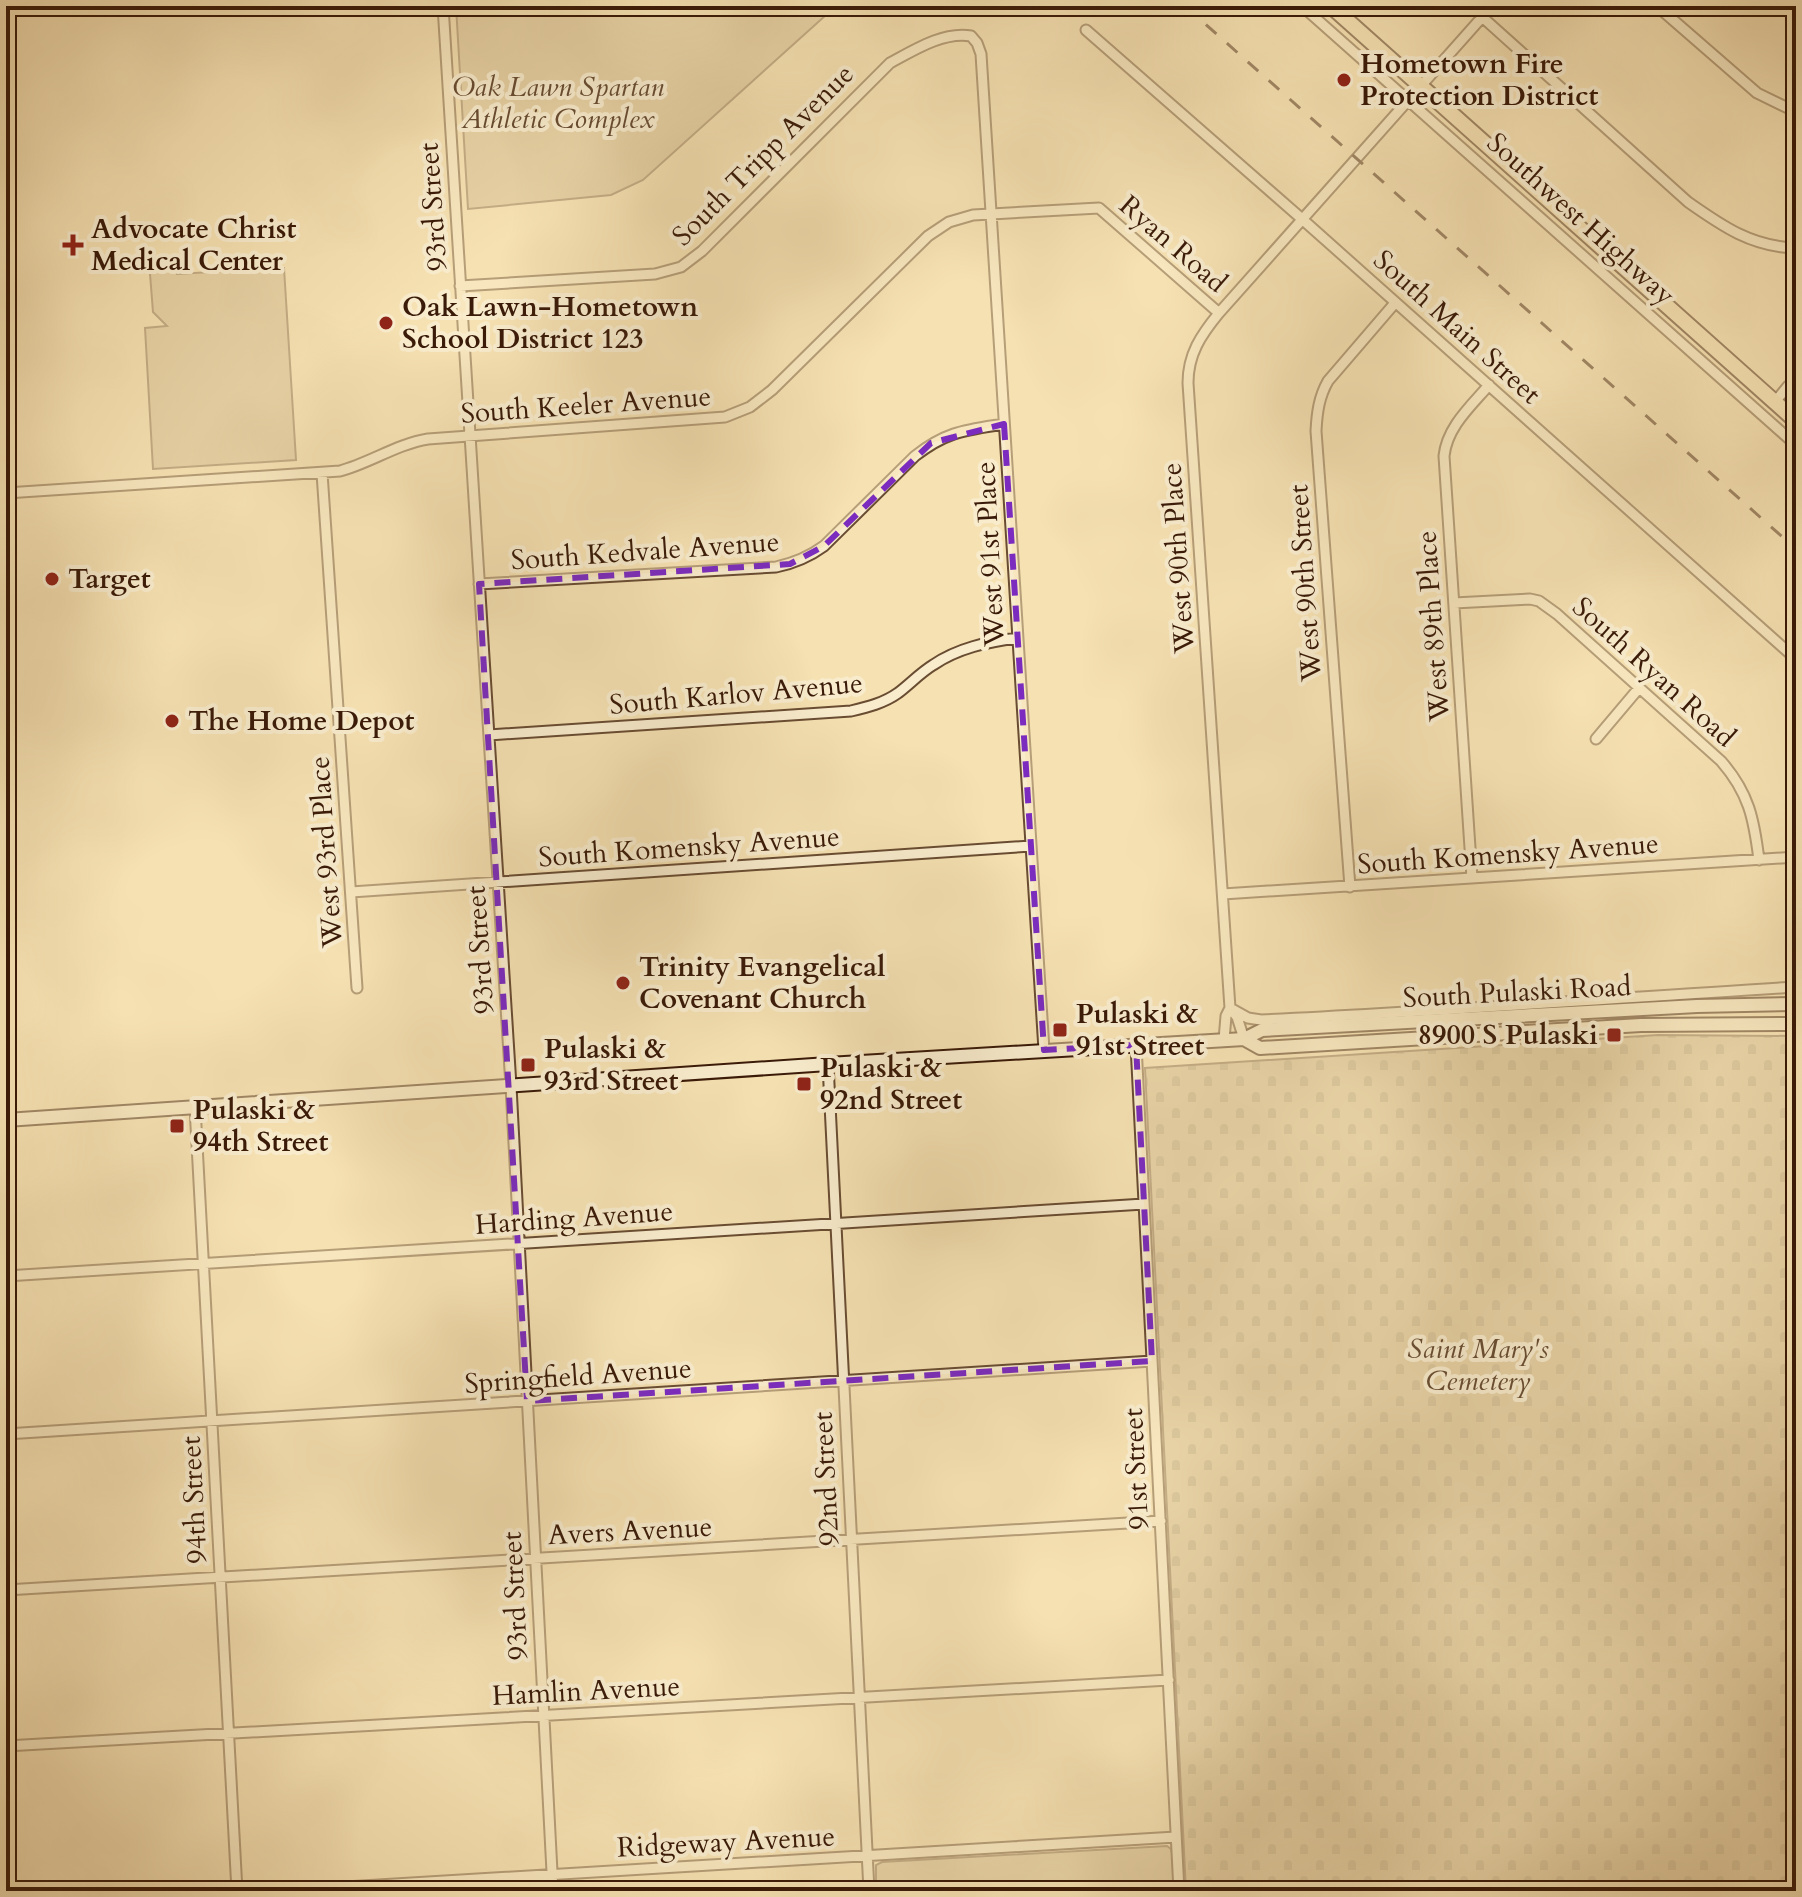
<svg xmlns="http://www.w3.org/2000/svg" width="1802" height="1897" viewBox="0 0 1802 1897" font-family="Cardo,serif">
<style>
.cemetery{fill:url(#cemetery-stones);stroke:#886c4e;stroke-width:2}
.park{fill:#d5bf95;stroke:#886c4e;stroke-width:2}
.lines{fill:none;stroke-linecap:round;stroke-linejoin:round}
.street-casing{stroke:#694c32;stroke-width:13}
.secondary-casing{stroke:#3a1a08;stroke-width:16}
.primary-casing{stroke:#3a1a08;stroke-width:18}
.street{stroke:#f8eccd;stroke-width:9}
.secondary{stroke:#f8eccd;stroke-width:12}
.primary{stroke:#f5e1b2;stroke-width:14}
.rail{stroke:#3a1a08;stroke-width:3;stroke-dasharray:14 14;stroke-linecap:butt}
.marked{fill:none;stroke:#7b2cbf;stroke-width:6;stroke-dasharray:16 10;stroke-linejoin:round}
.poi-dot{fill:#8f2418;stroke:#f8eccd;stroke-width:3}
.labels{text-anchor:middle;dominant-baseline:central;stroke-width:8;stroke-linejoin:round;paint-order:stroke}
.poi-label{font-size:28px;font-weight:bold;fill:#3a1a08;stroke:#f8eccd;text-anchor:start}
.park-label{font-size:28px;font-style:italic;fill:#684c32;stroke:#f8eccd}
.street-label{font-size:28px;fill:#3a1a08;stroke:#f8eccd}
</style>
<defs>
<pattern id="cemetery-stones" width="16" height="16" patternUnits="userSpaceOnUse" patternTransform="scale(2)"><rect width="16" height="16" fill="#d5bf95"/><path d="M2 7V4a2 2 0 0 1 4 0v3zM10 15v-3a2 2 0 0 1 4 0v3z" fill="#b8a47f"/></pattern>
</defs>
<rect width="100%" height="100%" fill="#f5e1b2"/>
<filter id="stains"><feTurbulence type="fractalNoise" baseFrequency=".0025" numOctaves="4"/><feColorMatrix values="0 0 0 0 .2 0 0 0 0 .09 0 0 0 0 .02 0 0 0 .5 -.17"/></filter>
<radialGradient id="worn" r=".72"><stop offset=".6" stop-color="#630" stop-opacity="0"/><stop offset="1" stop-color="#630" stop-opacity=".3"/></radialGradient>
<path class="cemetery" d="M1658,1035L1796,1036V1891H1186L1145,1068Z"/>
<path class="park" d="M456,6H836L643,180L611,195L468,209Z
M175,258L177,274L284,268L296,460L153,469L145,328L167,326L153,312L149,261Z
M1167,1846L1171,1849L1172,1853L1174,1891H876V1865L882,1862Z"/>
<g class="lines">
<defs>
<path id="street" d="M443,6L511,1086L553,1891
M1302,6L1796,445
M1470,6L1688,202C1722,226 1752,247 1796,248
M1657,6L1757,93L1796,112
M1086,30L1302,219L1796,659
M460,286L655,274L681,267L702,251L890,63C914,50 944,31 971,36L977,43L981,54L1044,1050
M1775,402L1788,386L1796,382
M322,473L357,988
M6,493L340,471C370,463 397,444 428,439L725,417L750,407L772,390L928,236L949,222L973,215L1099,208L1219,313
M479,584L776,567C795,563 809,557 824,546L915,456C947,431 966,430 1004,424
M1454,603L1530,599L1539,601L1557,614L1721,761C1749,793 1754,819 1759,860
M489,735L851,711C868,707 884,703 898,693C910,684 920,673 933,665C958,648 987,642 1017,638
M1596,739L1639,688
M1472,878L1444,456C1447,427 1471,406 1489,385
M1350,887L1316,431C1317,412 1319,397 1328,381L1395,303
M351,892L1031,846
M1223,894L1796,857
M1230,1008L1248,1018L1261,1020C1440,1011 1618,998 1796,987
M1231,1009L1237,1017L1244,1039
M1224,1040L1226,1016L1230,1008L1188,383C1188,354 1201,335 1219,313L1492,6
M1136,1045L1179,1891
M828,1064L869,1891
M195,1107L237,1891
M6,1276L1144,1204
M6,1434L1152,1361
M6,1590L1161,1521
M6,1746L1169,1680
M279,1891L1176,1837"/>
<path id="secondary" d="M1244,1039L1260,1048L1641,1025L1796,1024
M6,1120L828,1064L1244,1039L1262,1030L1697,1006L1796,1004"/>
<path id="primary" d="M1331,6L1796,421"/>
</defs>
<use href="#street" class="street-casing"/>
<use href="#secondary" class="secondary-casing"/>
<use href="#primary" class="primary-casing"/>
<use href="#street" class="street"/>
<use href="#secondary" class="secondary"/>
<use href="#primary" class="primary"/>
<path class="rail" d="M1185,6L1796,549"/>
</g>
<path d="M0 0H1802V1897H0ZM1004,424L1044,1050L1136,1045L1152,1361L527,1401L479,584L790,564L824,546L931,443Z" fill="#f5e1b2" fill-opacity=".55" fill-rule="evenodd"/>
<path class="marked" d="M1004,424L1044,1050L1136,1045L1152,1361L527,1401L479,584L790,564L824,546L931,443Z"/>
<g class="poi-dot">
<circle cx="1344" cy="80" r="8"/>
<path d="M69 233h8v8h8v8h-8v8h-8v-8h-8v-8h8z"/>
<circle cx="386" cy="323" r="8"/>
<circle cx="52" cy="579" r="8"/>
<circle cx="172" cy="721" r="8"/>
<circle cx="623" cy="983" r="8"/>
<rect x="1052" y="1022" width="16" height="16" rx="4"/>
<rect x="1606" y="1027" width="16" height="16" rx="4"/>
<rect x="520" y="1057" width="16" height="16" rx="4"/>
<rect x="796" y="1076" width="16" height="16" rx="4"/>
<rect x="169" y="1118" width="16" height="16" rx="4"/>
</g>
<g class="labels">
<g class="poi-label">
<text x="1360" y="64">Hometown Fire<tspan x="1360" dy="32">Protection District</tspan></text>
<text x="91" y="229">Advocate Christ<tspan x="91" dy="32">Medical Center</tspan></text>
<text x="402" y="307">Oak Lawn-Hometown<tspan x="402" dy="32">School District 123</tspan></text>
<text x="68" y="579">Target</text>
<text x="188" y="721">The Home Depot</text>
<text x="639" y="967">Trinity Evangelical<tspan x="639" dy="32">Covenant Church</tspan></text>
<text x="1076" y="1014">Pulaski &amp;<tspan x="1076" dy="32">91st Street</tspan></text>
<text x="1598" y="1035" text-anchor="end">8900 S Pulaski</text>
<text x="544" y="1049">Pulaski &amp;<tspan x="544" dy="32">93rd Street</tspan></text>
<text x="820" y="1068">Pulaski &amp;<tspan x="820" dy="32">92nd Street</tspan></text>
<text x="193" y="1110">Pulaski &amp;<tspan x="193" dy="32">94th Street</tspan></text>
</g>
<g class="park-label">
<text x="558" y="87">Oak Lawn Spartan<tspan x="558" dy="32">Athletic Complex</tspan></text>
<text x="1478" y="1349">Saint Mary's<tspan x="1478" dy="32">Cemetery</tspan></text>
</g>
<g class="street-label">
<text transform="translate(763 155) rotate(-45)">South Tripp Avenue</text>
<text transform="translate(433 207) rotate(-94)">93rd Street</text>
<text transform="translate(1581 219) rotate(42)">Southwest Highway</text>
<text transform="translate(1173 244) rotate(41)">Ryan Road</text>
<text transform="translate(1457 327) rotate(42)">South Main Street</text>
<text transform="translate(586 405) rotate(-4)">South Keeler Avenue</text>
<text transform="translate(645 551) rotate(-4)">South Kedvale Avenue</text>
<text transform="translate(990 554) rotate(-93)">West 91st Place</text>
<text transform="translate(1178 558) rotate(-94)">West 90th Place</text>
<text transform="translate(1305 583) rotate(-94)">West 90th Street</text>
<text transform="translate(1433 626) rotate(-94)">West 89th Place</text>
<text transform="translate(1654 672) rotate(42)">South Ryan Road</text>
<text transform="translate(736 694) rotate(-5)">South Karlov Avenue</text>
<text transform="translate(689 847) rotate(-4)">South Komensky Avenue</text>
<text transform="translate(326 852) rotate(-94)">West 93rd Place</text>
<text transform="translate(1508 854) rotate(-4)">South Komensky Avenue</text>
<text transform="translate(480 950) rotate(-94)">93rd Street</text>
<text transform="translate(1517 992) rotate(-3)">South Pulaski Road</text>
<text transform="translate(574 1218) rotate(-4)">Harding Avenue</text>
<text transform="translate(578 1376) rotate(-4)">Springfield Avenue</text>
<text transform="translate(1136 1469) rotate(-93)">91st Street</text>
<text transform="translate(826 1479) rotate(-93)">92nd Street</text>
<text transform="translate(194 1500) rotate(-93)">94th Street</text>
<text transform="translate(630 1531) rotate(-3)">Avers Avenue</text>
<text transform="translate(515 1596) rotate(-93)">93rd Street</text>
<text transform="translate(586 1691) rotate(-3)">Hamlin Avenue</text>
<text transform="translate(726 1842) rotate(-3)">Ridgeway Avenue</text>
</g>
</g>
<rect width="1802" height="1897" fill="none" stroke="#f5e1b2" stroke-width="32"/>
<rect x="8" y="8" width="1786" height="1881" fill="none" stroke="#3a1a08" stroke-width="4"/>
<rect x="16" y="16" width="1770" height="1865" fill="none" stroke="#3a1a08" stroke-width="2"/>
<rect width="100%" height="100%" filter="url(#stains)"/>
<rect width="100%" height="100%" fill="url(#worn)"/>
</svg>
